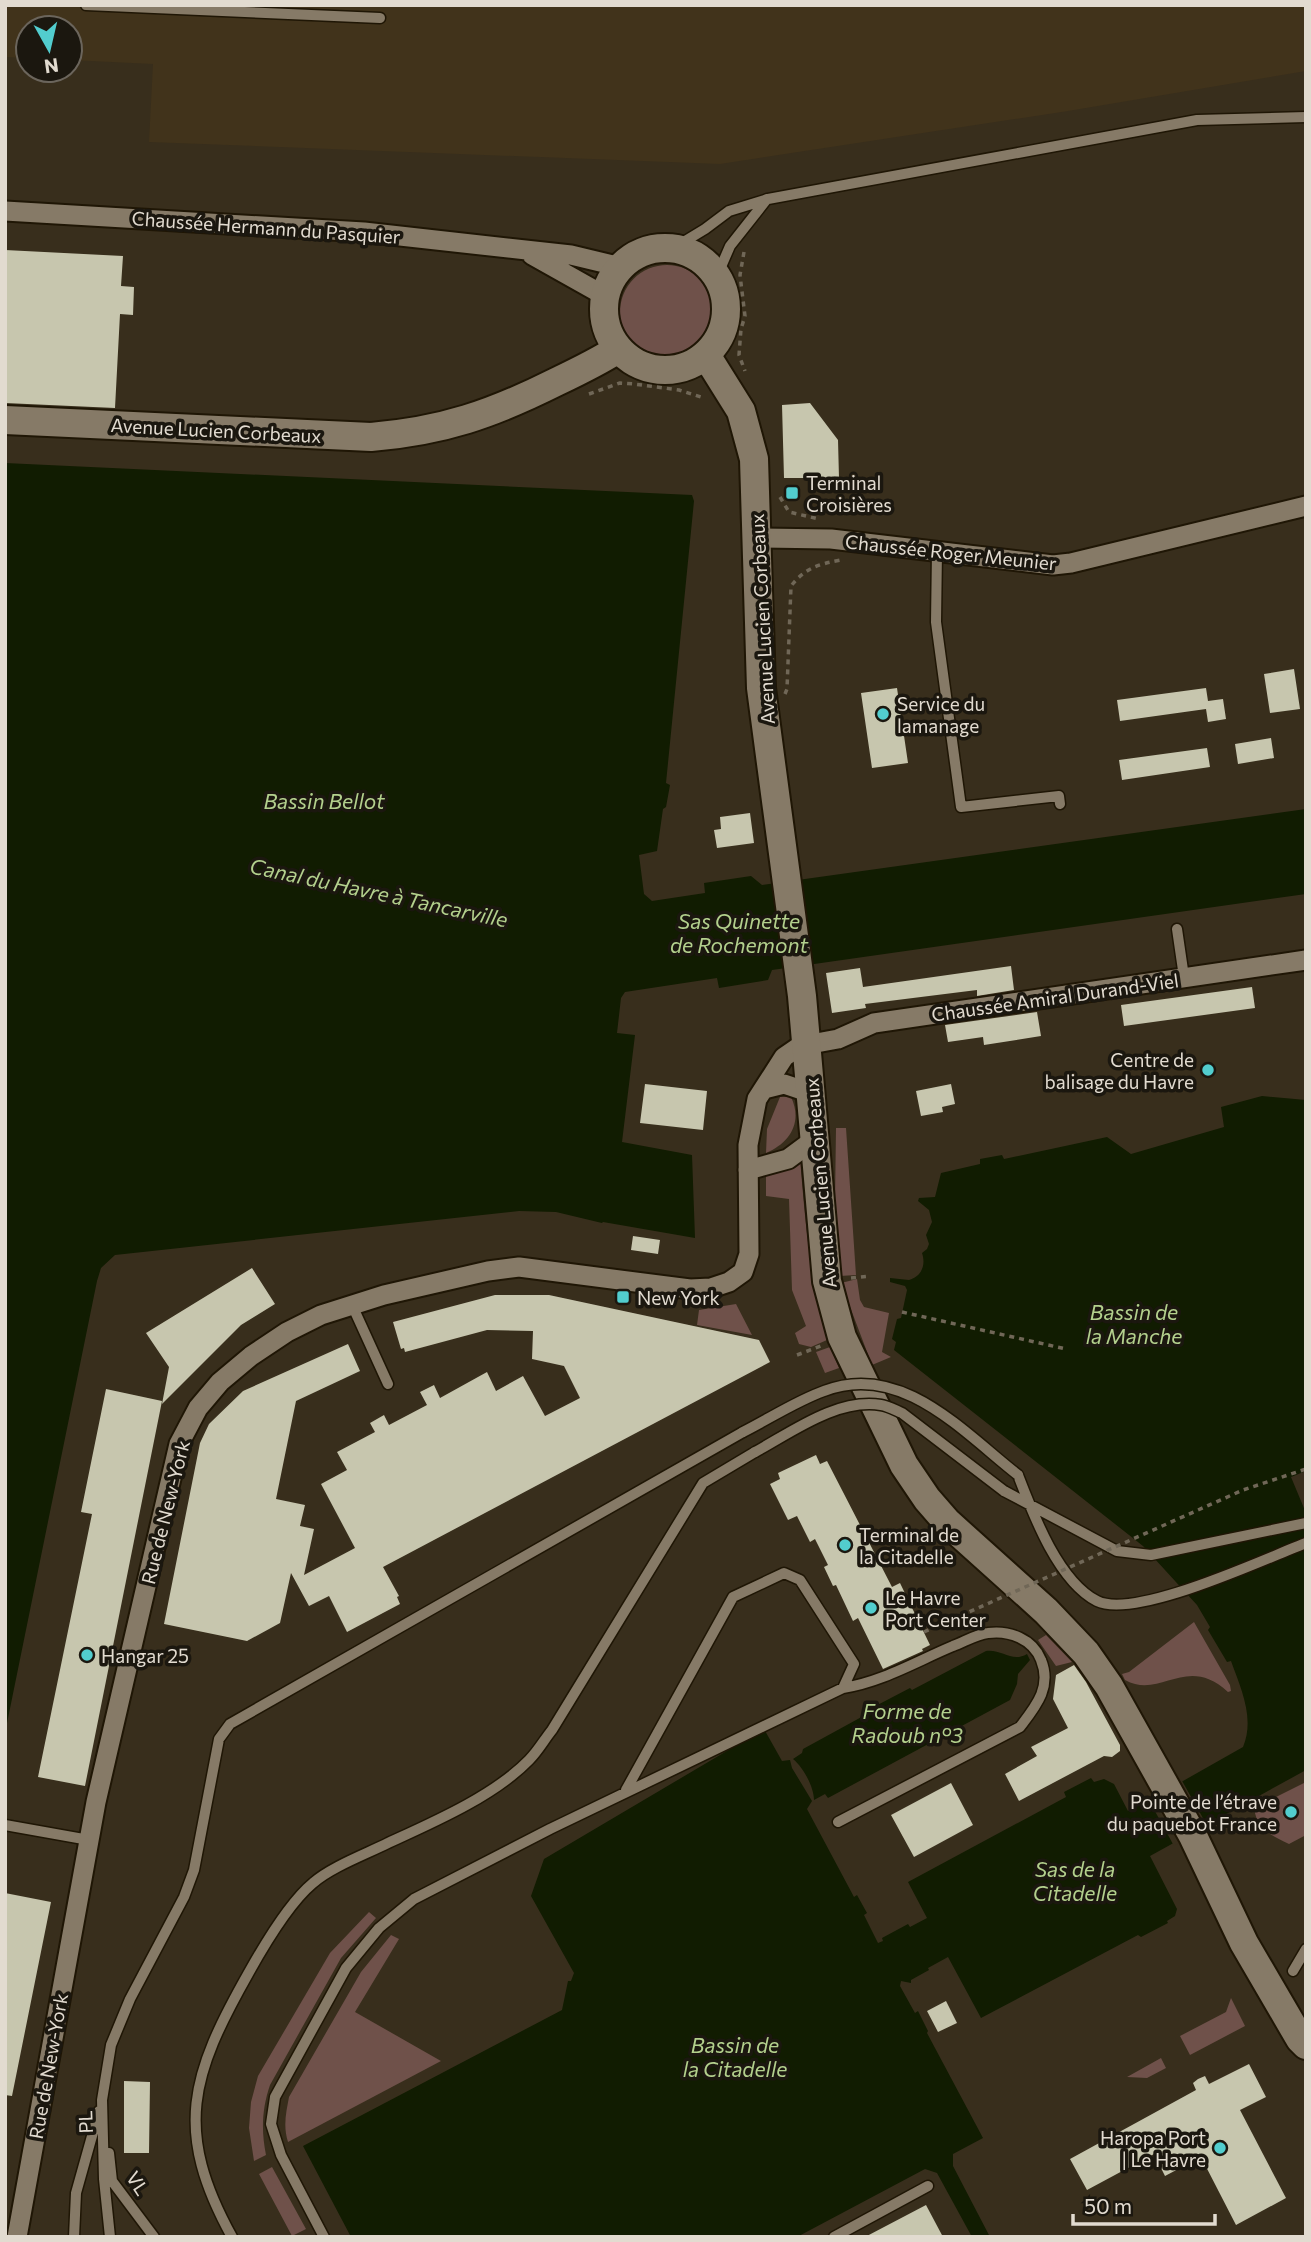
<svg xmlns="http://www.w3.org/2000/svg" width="1311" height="2242" viewBox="0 0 1311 2242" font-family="Commissioner,sans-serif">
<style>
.built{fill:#41331b}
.green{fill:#6f514a}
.water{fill:#111c01}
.pier{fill:#382e1c}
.building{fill:#c7c6ae}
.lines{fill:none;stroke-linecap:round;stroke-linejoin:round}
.service-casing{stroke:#1f1605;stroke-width:13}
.minor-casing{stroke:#1f1605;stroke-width:23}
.secondary-casing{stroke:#1f1605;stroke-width:32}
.path{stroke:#706757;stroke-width:3.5;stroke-dasharray:5 5;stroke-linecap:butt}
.service{stroke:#867a67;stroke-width:10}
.minor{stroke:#867a67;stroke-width:19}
.secondary{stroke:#867a67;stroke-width:28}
.service-bridge-casing{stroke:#1f1605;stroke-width:13;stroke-linecap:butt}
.path-bridge{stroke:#706757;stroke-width:3.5;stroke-dasharray:5 5;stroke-linecap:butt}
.service-bridge{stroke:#867a67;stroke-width:10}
.poi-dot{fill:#52cdce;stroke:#1b170f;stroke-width:2.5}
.labels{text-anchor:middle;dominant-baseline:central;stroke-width:7;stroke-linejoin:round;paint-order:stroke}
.street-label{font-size:19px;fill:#e2dbd0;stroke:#1b170f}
.poi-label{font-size:19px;fill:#e2dbd0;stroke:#1b170f;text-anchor:start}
.water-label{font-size:21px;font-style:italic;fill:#b3d08d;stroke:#1b170f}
</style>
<rect width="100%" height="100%" fill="#382e1c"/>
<path class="built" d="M5,5H1306V71L1068,111L720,164L149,142L153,64L70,60V28H28V58L5,57Z"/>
<path class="green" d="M620 312a47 47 0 1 1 94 0a47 47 0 1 1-94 0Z
M780,1097H791C803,1122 790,1143 766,1153L767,1129Z
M836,1128H846L856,1275L840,1276L835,1200Z
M800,1158C805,1220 810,1280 827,1340L811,1347L799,1344L795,1333L806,1326L792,1290L789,1199L766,1196V1175Z
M857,1279L860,1300L864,1307L889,1313L882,1352L891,1357L872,1365L841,1283Z
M736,1304L752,1335L697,1325L699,1310Z
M830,1347L839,1368L825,1373L816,1352Z
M1194,1622L1230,1685L1231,1691L1228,1692C1186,1653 1161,1700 1125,1680L1122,1674L1129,1672Z
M1046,1635L1072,1662L1056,1666L1038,1640Z
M1306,1782V1835L1289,1844C1271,1835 1257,1830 1254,1808Z
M369,1912L376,1918L341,1958L270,2085C262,2109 261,2130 266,2155L254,2161L249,2128L251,2102L258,2076L330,1953Z
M391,1935L399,1939L355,2012L441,2061L288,2142C283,2126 286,2113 289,2097L361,1972Z
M1231,1998L1245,2026L1190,2055L1180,2036L1226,2012Z
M1161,2058L1166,2068L1147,2078L1127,2077Z
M272,2167L306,2229L292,2236L259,2174Z"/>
<path class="water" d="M5,463L692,495L694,501L666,783L670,785L666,807L663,809L657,851L639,855L644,894L652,901L705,893L704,883L751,876L762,885L1306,809V894L772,970L768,980L719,988L717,978L625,992L621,998L617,1033L635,1035L622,1142L692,1155L695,1238L603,1222L602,1223L556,1212L519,1211L115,1255L101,1268L97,1281L5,1733Z
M1262,1096L1306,1100V1770L1150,1856L1177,1909L1175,1916L1167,1921L1168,1923L1141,1937L1138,1935L981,2018L948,1957L928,1968L929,1970L911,1980V1983L901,1981L900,1986L915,2013L918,2011L928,2031L927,2033L983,2138L953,2154V2166L990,2237H972L937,2173L925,2169L797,2237H351L303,2146L562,2010L568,1981H571L574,1973L531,1896L544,1859L764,1729L782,1761L790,1760L792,1768L812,1801L807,1809L854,1897L857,1895L867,1913L864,1915L878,1943L883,1941L882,1938L908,1924L910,1927L927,1918L908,1882L1066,1797L1064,1792L1091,1778L1094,1782L1104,1779L1114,1784L1128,1811L1133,1807V1805L1150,1795L1153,1798L1243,1747C1255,1718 1241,1689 1231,1661L1227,1662L1208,1630L1210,1627L1197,1605L1143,1546L894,1350L896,1342L892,1339L897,1319L901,1318L907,1290L905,1286L890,1282V1278L909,1280C922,1276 926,1265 922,1253L927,1249L929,1244L926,1235L932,1222L929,1210L918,1201L919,1198L935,1197L941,1173L980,1164V1159L1002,1155L1004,1159L1107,1137L1131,1154L1224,1127L1221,1107Z
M986,1651C1002,1649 1012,1663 1027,1654L1030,1660L1018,1674L1017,1684L1010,1700L828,1798L825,1794L814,1800C814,1787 803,1767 793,1759L802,1753L803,1749L867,1714L866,1711L910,1688L912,1690Z"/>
<path class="pier" d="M1306,1471V1513L1291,1477Z
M1181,1779L1208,1827L1174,1846L1145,1793L1150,1791L1154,1794Z"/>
<path class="building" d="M5,250L123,256L121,286L134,287L133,315L120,314L115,408L5,403Z
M810,403L838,440L839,478H784L782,405Z
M1294,669L1300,709L1270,713L1264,674Z
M897,688L908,763L872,768L861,693Z
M1206,688L1208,701L1223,699L1226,719L1208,722L1206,709L1120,721L1117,700Z
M1271,738L1274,758L1238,764L1235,744Z
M1207,748L1210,767L1122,780L1119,760Z
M750,813L754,843L717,848L714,830L721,829L720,817Z
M1011,966L1014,990L977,996V990L865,1004L866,1008L832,1013L826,973L860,968L863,987Z
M1252,987L1255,1008L1124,1026L1121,1005Z
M1037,1012L1041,1036L984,1045L983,1037L948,1042L945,1025Z
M645,1084L707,1091L703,1130L640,1123Z
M951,1084L955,1104L942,1107L943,1112L921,1116L916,1091Z
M633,1236L660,1240L658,1254L631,1250Z
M252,1268L275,1304L241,1325L162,1404L169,1367L146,1333Z
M495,1295H549L759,1340L770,1362L383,1567L399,1596L397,1597L400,1604L347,1632L329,1596L309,1606L291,1573L280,1623L247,1641L164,1624L200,1443L209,1424L243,1391L348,1344L360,1371L296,1401L276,1499L305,1505L300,1526L314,1529L304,1575L355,1548L321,1484L347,1470L337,1452L375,1432L370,1423L384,1415L389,1425L427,1405L420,1392L434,1385L440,1398L487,1372L496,1391L523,1376L545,1416L580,1398L564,1366L532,1359L533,1331L487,1330L405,1352L404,1348L401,1349L393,1322Z
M106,1389L162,1401L85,1786L38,1777L92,1514L81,1512Z
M816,1455L820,1464L827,1461L892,1587L900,1583L930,1645L922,1649L923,1651L883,1669L858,1618L853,1621L836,1585L833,1586L824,1567L828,1565L815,1539L810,1542L797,1516L788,1520L770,1484L780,1479L778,1473Z
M1074,1665L1086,1682L1120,1745V1751L1112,1757L1104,1756L1019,1801L1005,1774L1037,1756L1031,1747L1068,1728L1053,1699L1056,1675Z
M951,1783L973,1825L914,1857L891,1815Z
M5,1893L51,1902L12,2096L5,2095Z
M946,2001L957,2023L938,2032L927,2011Z
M1249,2064L1266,2097L1240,2110L1286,2198L1236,2225L1201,2157L1165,2176L1154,2154L1087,2190L1070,2159L1196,2090L1193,2083L1198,2079L1205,2076L1209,2084Z
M124,2081L150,2082L149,2153H124Z
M926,2205L943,2237H865Z"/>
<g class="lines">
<defs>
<path id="service" d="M86,5L380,18
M672,249L705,229L729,211L768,199L1197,120L1306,117
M717,276L730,246L767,199
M937,551L936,622L961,807L1059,796L1060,804
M1177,929L1184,977
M352,1305L388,1384
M1018,1475C1033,1514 1058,1581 1097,1601C1135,1620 1264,1559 1306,1543
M1004,1491L1117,1551L1151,1555L1306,1523
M838,1822L1020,1727C1036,1706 1052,1687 1041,1660C1033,1639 1009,1630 988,1633C977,1634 964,1642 953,1646C917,1661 882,1682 843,1688
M5,1825L89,1840
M1293,1971L1306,1949
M109,2153L112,2181L154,2237
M74,2237L76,2193L99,2111
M110,2237L104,2179L102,2100L111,2045L130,1999L184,1897L194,1870L219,1739L230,1724L743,1432
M232,2237C173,2130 191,2075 248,1974C263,1947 290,1902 313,1883C331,1867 366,1854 388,1843C434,1822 494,1796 529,1760C538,1751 544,1740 552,1730L703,1483L755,1452
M324,2237L281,2155L271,2124L275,2097L346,1968L379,1928L414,1899L550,1829L843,1688L854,1664L800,1580L784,1573L733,1597L626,1790
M834,2237L928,2186"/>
<path id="minor" d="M5,211L364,232L571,255L621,267
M532,255L605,296
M757,538L831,539L1053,565L1071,563L1306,506
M764,1089L784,1084L811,1093
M748,1170L788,1159L815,1139
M17,2237L96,1802L179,1444L198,1408L220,1382L251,1356L287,1332L321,1315L384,1295L488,1271L519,1267L690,1289L711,1288L729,1282L743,1272L749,1254L748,1145L757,1099L784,1057L800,1046L838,1039L874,1023L1306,960"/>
<path id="secondary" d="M604 309a61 61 0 1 1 122 0a61 61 0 1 1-122 0Z
M706,355L741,411L754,459L761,688L802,996L827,1281L842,1337L904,1465L927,1499L947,1522L1046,1611L1086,1653L1109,1686L1193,1836L1244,1943L1300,2039L1306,2045
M5,420L371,437C443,431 492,414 556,382C577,372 598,362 618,349"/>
</defs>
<use href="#service" class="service-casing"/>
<use href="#minor" class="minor-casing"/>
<use href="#secondary" class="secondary-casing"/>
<path class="path" d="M744,252L740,275L745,316L741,329L739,355L745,371
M589,394L620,383L634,384L679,390L704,398
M780,497L789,512L819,519
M785,694L787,689L791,586C805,568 819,564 841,560
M851,1278L870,1276
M902,1312L1066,1349
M797,1355L821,1346"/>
<use href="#service" class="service"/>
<use href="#minor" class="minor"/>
<use href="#secondary" class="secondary"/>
<defs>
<path id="service-bridge" d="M743,1432C769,1419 796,1401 824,1391C901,1361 963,1432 1018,1475
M755,1452C792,1432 837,1398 881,1405C888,1406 895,1410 902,1413L1004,1491"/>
</defs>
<use href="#service-bridge" class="service-bridge-casing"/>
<path class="path-bridge" d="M924,1632L1243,1490L1306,1469"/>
<use href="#service-bridge" class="service-bridge"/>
</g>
<g class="poi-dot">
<rect x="785" y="486" width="14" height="14" rx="3.5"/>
<circle cx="883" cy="714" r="7"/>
<circle cx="1208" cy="1070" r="7"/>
<rect x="616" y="1290" width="14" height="14" rx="3.5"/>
<circle cx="845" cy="1545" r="7"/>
<circle cx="871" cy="1608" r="7"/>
<circle cx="87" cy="1655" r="7"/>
<circle cx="1291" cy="1812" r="7"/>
<circle cx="1220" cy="2148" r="7"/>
</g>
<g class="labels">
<g class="street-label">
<text transform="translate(266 227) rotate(4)">Chaussée Hermann du Pasquier</text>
<text transform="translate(216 430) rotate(3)">Avenue Lucien Corbeaux</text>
<text transform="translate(951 552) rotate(6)">Chaussée Roger Meunier</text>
<text transform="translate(762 619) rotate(-93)">Avenue Lucien Corbeaux</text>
<text transform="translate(1055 997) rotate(-8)">Chaussée Amiral Durand-Viel</text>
<text transform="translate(820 1183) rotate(-95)">Avenue Lucien Corbeaux</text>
<text transform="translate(165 1512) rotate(-76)">Rue de New-York</text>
<text transform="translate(48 2066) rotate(-80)">Rue de New-York</text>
<text transform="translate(85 2122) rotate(-92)">PL</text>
<text transform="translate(138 2183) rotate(57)">VL</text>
</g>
<g class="poi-label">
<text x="806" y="482">Terminal<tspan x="806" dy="22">Croisières</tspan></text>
<text x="897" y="703">Service du<tspan x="897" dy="22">lamanage</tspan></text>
<text x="1194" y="1059" text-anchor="end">Centre de<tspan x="1194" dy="22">balisage du Havre</tspan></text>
<text x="637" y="1297">New York</text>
<text x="859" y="1534">Terminal de<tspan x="859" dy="22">la Citadelle</tspan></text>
<text x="885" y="1597">Le Havre<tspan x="885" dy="22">Port Center</tspan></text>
<text x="101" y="1655">Hangar 25</text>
<text x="1277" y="1801" text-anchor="end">Pointe de l’étrave<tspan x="1277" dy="22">du paquebot France</tspan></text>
<text x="1206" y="2137" text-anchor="end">Haropa Port<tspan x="1206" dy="22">| Le Havre</tspan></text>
</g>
<g class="water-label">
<text x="324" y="800">Bassin Bellot</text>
<text transform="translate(379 892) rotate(12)">Canal du Havre à Tancarville</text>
<text x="739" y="920">Sas Quinette<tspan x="739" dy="24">de Rochemont</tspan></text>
<text x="1134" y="1311">Bassin de<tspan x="1134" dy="24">la Manche</tspan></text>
<text x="907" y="1710">Forme de<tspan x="907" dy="24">Radoub n°3</tspan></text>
<text x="1075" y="1868">Sas de la<tspan x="1075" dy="24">Citadelle</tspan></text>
<text x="735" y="2044">Bassin de<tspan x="735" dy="24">la Citadelle</tspan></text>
</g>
</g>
<rect width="1311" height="2242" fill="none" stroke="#e2dbd0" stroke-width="14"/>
<g transform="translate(49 49) rotate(172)"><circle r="33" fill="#1b170f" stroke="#6b655c" stroke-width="2"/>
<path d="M0-5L12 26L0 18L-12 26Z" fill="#52cdce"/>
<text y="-10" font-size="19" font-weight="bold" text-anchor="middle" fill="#e2dbd0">N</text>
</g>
<path d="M1073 2214v10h142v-10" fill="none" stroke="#e2dbd0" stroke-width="3.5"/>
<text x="1084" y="2214" font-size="21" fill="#e2dbd0" stroke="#1b170f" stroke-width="5" paint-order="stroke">50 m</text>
</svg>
